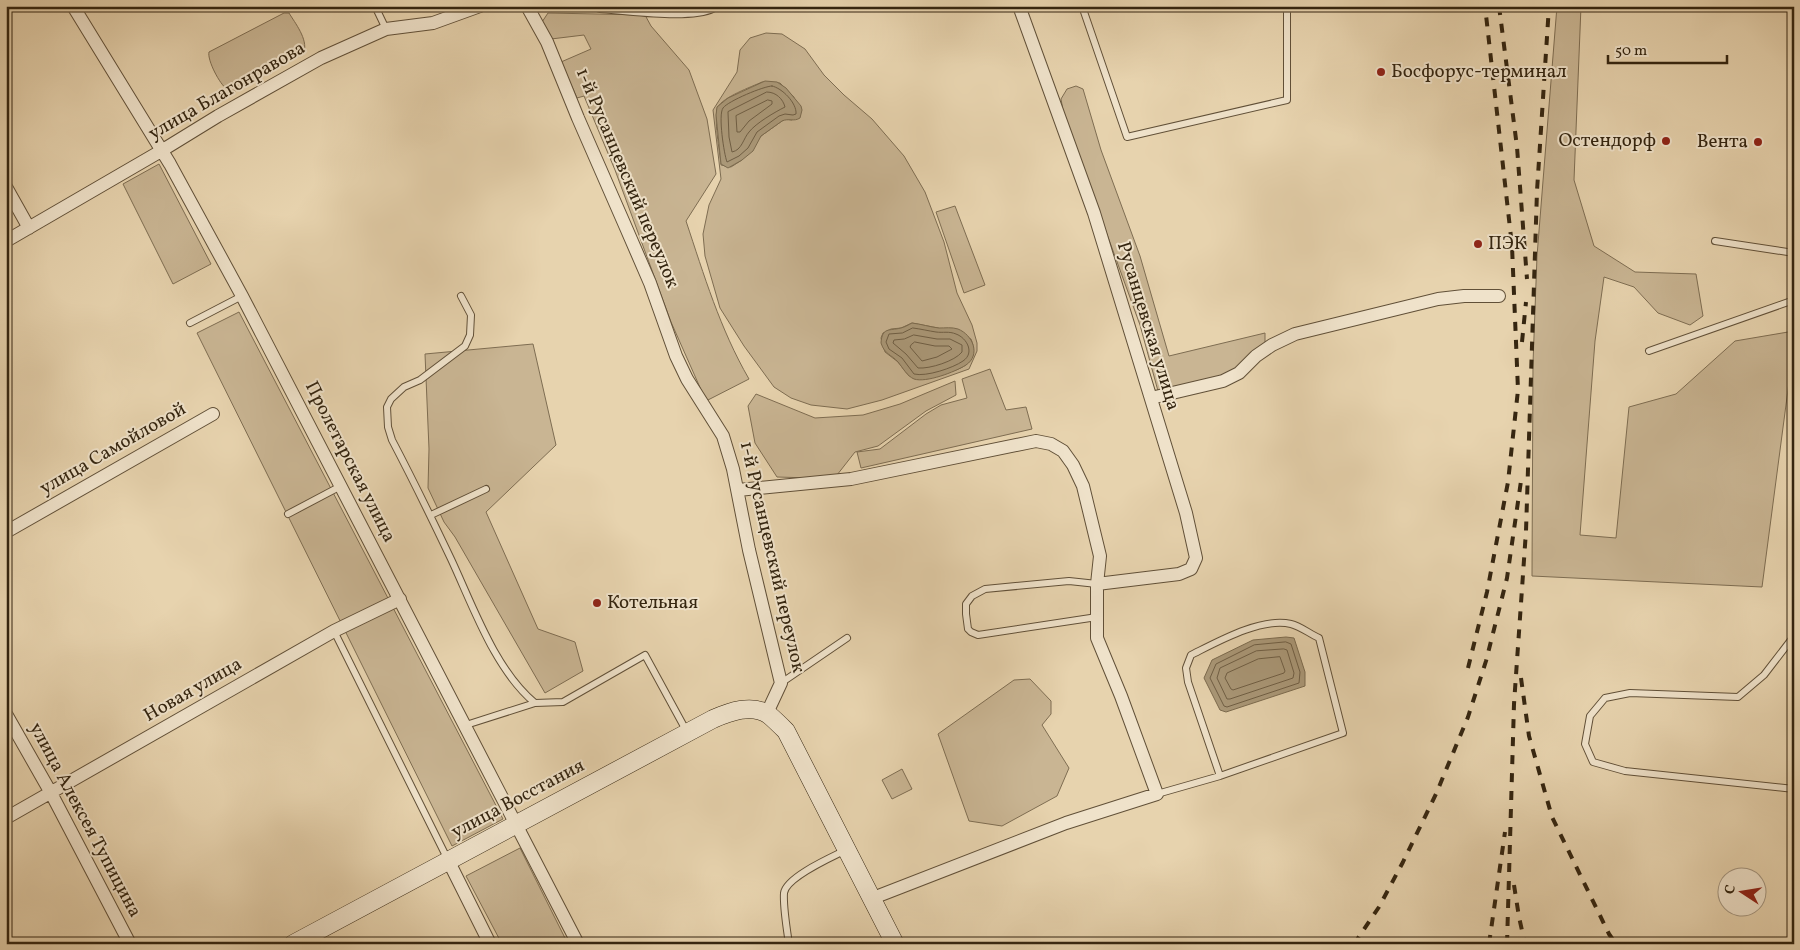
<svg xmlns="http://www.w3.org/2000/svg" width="1800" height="950" viewBox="0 0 1800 950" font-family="Vollkorn,serif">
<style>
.green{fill:#c9b593;stroke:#7e6d52;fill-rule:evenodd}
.water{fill:#aa9878;stroke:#7b6a4e}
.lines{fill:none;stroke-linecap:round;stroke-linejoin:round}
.shore{stroke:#6f5e44;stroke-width:1}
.lane-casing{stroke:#615038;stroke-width:8}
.street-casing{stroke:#615038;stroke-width:14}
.secondary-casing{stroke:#342510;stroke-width:19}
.lane{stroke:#efe2ca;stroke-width:6}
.street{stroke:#efe2ca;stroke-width:12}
.secondary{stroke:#efe2ca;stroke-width:18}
.rail{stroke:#342510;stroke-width:4;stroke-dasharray:9 9;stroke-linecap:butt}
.poi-dot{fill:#8f2418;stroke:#efe2ca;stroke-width:2}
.labels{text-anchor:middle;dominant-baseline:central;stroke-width:4;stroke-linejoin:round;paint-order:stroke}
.poi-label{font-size:19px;fill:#342510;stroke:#efe2ca;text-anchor:start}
.street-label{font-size:19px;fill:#342510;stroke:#efe2ca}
</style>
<rect width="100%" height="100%" fill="#e7d3ae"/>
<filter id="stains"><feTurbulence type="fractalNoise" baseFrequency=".004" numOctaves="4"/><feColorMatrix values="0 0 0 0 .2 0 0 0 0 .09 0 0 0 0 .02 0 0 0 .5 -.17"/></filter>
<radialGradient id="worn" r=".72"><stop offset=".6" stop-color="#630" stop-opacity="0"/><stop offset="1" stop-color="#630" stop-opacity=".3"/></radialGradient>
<path class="green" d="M1557,6H1581L1574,180L1594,246L1635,272L1696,274L1703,316L1690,325L1658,313L1634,287L1604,277L1595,341L1580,535L1616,538L1629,407L1676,394L1735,341L1794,331V344L1762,587L1532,576L1533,363L1537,256Z
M284,13H289C295,23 308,39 304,52L235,91C232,91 230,91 227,89C220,85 207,60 209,52Z
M548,13L645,15L651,26L689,70L707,119L716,174L686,221C704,275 720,329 749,379L706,401L671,322L615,170L584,96L577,98L561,62L591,49L584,35L551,39L542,22Z
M766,33L782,34L805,49L824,75L844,95L872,119L904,156L925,192L944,242L957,293L972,325L977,343V351L969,369L882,400L847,409L811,405L791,398L774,387L744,346L720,308L705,256L703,234L709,205L721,179L713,110L737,72L740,50L750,38ZM762,82L780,83L794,97L792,120L785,119L782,121L761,136L742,160L731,167L721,165C720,153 713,116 718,107C723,97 751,87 762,82ZM912,323L938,328L971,339C986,375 931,375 909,376L898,362L885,352L881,338L883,333L891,329L901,328Z
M1076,86L1083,89L1101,150L1140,256L1169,356L1265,333V346L1234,371L1210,380L1158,391L1140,325L1064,116L1061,99L1067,89Z
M159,164L211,264L173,284L123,184Z
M955,206L985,285L964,293L936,212Z
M239,312L503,819L452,846L197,333Z
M533,344L556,445L486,512L538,629L575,642L583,671L545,693L455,537L444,522L428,488L429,449L425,354Z
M990,369L1006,410L1026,407L1032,429L861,468L857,452L880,449L926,414L941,405L967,398L962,379Z
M955,381L956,395L926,411L878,446L855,452L837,475L811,478L777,477L755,443L748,406L756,394L815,418L863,415L900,404Z
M1030,679L1051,701V714L1042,725L1069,768L1057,796L1002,826L969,821L938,734L1014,680Z
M902,769L912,789L892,799L882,780Z
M520,848L568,944H502L466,876Z"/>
<path class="water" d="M765,81L777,82L786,88L801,106L802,110L800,118C794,122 788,118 782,121L761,136L753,151L742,160L728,168L721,164L716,115L717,107L728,98Z
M912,323C921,324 930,327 939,328C945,328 952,327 958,329C973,335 981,355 966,365C955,372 926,383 914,379C907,376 903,368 898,362C891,354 885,355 881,343C882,327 889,331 901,328C905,327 908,325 912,323Z
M1286,637L1294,638L1305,672V686L1226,712L1220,710L1204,678L1212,660L1253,640Z"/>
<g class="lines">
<path class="shore" d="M772,86C782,88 797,103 796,114L793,115L785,114L779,116L757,132L748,148L739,156L727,162C724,154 718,115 723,108C728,101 764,86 772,86Z
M767,92C776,92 783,99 785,107C775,112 756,123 749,132C743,139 742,150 732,152L729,137L728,112Z
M768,100L772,101V104L749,121L740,132H737L736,116Z
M913,328C921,329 929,331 936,332C943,333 949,331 956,334C967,338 975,353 963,361C953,368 926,377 914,374L902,358L889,349L886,342L889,334L902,333Z
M914,335L937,339H950L962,345V352C955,361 930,369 918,368L906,354L893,343L894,340L904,339Z
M915,342L935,346H949L952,349L937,357L922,361L910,347L911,345Z
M1286,642L1291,644L1300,672L1299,683L1227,707L1224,706L1210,678L1216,664L1254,645Z
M1284,649L1287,650L1294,673L1293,678L1230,699H1227L1217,678L1220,668L1256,651Z
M1280,657L1285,671L1284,673L1233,690L1231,689L1225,678L1227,673L1258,659Z"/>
<defs>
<path id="lane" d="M375,6L386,29
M1082,6L1127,137L1287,100V6
M1715,241L1794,253
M461,296L471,315L470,335L465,346L420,380L404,387L391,399L387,407L388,427L392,440C413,480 432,519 451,559C473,606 495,670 535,703L563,702L645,655L687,732
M190,323L242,296
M1649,351L1794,300
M288,514L341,486
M431,515L486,489
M1097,584L1069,581L985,589L972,596L966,604V614L968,629L971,632L978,635L1097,617
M334,631L448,860
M1794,636L1764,675L1738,697L1630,693L1605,698L1590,716L1585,744L1593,762L1625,771L1794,789
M781,683L847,638
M466,725L535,703
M1157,794L1220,776L1343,733L1319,638C1310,634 1300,626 1291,624C1261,617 1217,642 1191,655L1186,668L1188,682L1220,776
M789,944C787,930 783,907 784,893C786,877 832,857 846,850
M1792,944L1794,919"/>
<path id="street" d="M73,6L170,164L242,296L578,944
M527,6L547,42L578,118L627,230L650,283L676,356L687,379L723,436L733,469L749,550L781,683L767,713
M600,6C627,8 690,17 712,6
M1019,6L1094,213L1186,513L1196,558L1191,569L1179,574L1097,584
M6,187L29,228
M6,241L161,151L218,116L321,58L386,29L433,23L480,6
M1151,398L1223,381L1239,373L1256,356L1272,345L1295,334L1438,299L1464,296H1499
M738,490L851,479L1036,441L1051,444L1063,451L1073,465L1083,486L1100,556L1097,584V638L1121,696L1157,794L1066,823L873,898
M6,532L213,414
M6,714L51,793L130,944
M6,818L334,631L400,599
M448,860L490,944"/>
<path id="secondary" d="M293,944L713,719C729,712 752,703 769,715C775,720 781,726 786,731L895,944"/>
</defs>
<use href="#lane" class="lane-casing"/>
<use href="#street" class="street-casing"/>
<use href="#secondary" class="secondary-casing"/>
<use href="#lane" class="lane"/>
<use href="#street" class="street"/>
<use href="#secondary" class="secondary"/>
<path class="rail" d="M1499,6L1517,147L1527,279
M1522,342L1526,302
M1468,668L1487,592L1508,482L1518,390L1512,246L1485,6
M1521,678L1529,736L1552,817L1609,934L1616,944
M1514,885L1519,917L1525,944
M1354,944L1379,907L1403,862L1436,794L1468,717L1486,661L1507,578L1521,481
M1489,944L1505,832
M1507,944L1514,704L1526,531L1537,191L1549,6"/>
</g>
<g class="poi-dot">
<circle cx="1381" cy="72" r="5"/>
<circle cx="1666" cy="141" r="5"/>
<circle cx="1758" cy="142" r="5"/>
<circle cx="1478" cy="244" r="5"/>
<circle cx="597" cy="603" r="5"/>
</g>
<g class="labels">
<g class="poi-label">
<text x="1391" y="72">Босфорус-терминал</text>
<text x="1656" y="141" text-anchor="end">Остендорф</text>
<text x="1748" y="142" text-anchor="end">Вента</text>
<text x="1488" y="244">ПЭК</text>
<text x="607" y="603">Котельная</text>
</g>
<g class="street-label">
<text transform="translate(227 91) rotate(-30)">улица Благонравова</text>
<text transform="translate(627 178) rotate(67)">1-й Русанцевский переулок</text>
<text transform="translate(1148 326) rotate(73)">Русанцевская улица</text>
<text transform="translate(113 449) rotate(-30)">улица Самойловой</text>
<text transform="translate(350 462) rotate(63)">Пролетарская улица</text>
<text transform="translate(772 557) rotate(77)">1-й Русанцевский переулок</text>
<text transform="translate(193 690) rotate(-30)">Новая улица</text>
<text transform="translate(518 799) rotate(-28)">улица Восстания</text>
<text transform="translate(85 820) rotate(62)">улица Алексея Тупицина</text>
</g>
</g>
<rect width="1800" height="950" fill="none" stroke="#e7d3ae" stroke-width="25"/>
<rect x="8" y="8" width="1785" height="935" fill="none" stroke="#342510" stroke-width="2.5"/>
<rect x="12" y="12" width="1775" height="925" fill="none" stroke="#342510"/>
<g transform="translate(1742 892) rotate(282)"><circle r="24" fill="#efe2ca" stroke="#a49680"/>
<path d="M0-4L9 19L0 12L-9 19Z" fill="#8f2418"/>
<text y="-8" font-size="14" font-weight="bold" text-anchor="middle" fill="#342510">С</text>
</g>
<path d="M1608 55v8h119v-8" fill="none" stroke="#342510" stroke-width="2.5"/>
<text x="1615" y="55" font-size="15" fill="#342510" stroke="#efe2ca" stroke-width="4" paint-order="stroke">50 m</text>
<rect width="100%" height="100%" filter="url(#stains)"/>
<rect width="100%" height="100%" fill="url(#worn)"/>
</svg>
